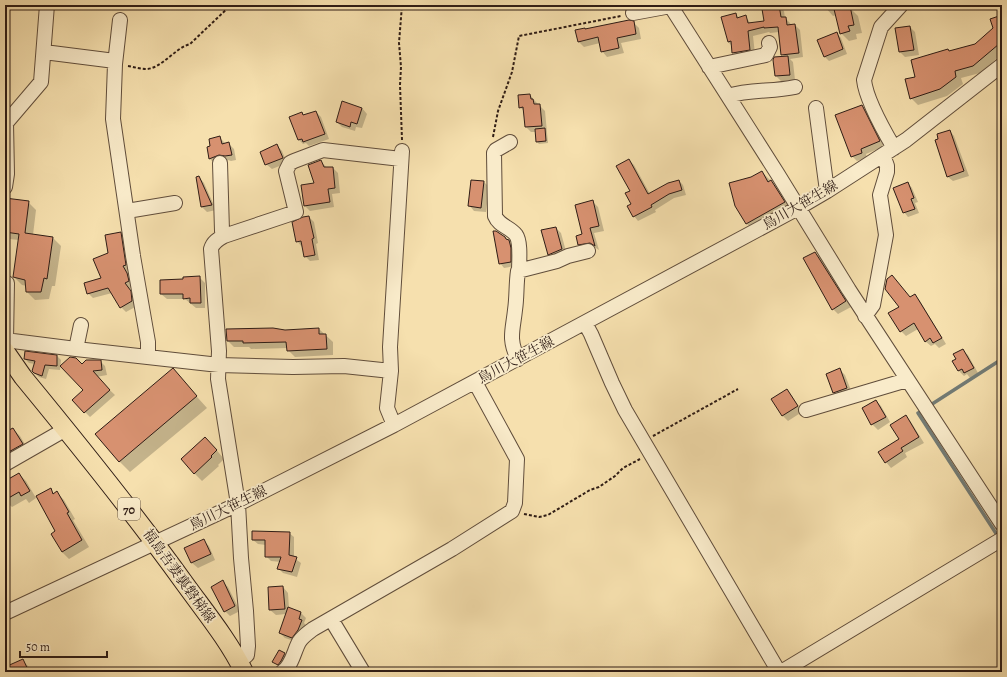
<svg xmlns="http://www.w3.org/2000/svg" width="1007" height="677" viewBox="0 0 1007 677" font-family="Alegreya,'Noto Serif JP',serif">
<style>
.shadow{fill:#0003}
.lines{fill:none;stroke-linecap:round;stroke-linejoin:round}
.stream{stroke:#727b75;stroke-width:3.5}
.building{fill:#d79170;stroke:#2e1c15}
.minor-casing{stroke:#604d3b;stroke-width:16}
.major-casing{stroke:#2e1c15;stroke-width:20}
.path{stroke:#2e1c15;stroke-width:2;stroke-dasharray:3 2;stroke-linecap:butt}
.minor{stroke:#f9ebca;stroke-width:14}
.major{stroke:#f6e0ae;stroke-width:18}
.labels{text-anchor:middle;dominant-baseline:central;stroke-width:3.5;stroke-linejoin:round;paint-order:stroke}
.shield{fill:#f9ebca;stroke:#6b5a4b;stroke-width:1}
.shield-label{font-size:13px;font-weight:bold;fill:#2e1c15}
.street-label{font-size:14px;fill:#2e1c15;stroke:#f9ebca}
</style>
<rect width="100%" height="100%" fill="#f6e0ae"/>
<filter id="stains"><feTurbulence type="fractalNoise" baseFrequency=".005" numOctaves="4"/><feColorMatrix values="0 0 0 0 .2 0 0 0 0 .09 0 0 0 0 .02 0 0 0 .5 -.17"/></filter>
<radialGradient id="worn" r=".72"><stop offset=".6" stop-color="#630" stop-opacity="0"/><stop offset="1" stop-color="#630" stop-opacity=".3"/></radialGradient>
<path class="shadow" d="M824,5H849V7L858,16L862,33L856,34L857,39L849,41L841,33L837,15L833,16L825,7Z
M779,6L784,11L785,18L790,23L791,25H795L800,30L803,57L790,59L793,62L795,80L781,81L776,76L785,57L782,54L779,32L770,33L769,32L753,36L755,54L738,58L733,53L732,46L728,42L736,14L739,18L745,16L751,24L765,22Z
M1002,16V54L980,73L961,78L963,84L947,96L918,105L911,98L916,77L950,52L976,45L994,29Z
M633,22L639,28L641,39L621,43L624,53L607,57L602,51L600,43L584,47L578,41L586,30Z
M910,27L915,32L919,55L905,57L900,52L896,29Z
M836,33L841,38L847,54L829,61L825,57L819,40Z
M530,95L535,101L545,111L548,143L539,144L537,142L536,132H531L526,127L525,112L520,107Z
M862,106L867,111L885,146L866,154L867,158L857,161L852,156Z
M362,108L367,114L362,128L356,127L355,131L342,127L337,122Z
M316,112L321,117L329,139L309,146L306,143L303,144L299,140L302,113L305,116Z
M950,131L954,136L969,176L953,181L948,177L940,139Z
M220,138L226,144H229L234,149L236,160L231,161L225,159L215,164L210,159L208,148L211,147Z
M277,145L282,151L287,163L272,169L266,164Z
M629,160L634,165L650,194L679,181L683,185L686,195L674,198L655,210L656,212L638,221L634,216Z
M321,161L327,168H333L338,173L340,193L332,194L334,207L310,211L305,206L302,186L316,183Z
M762,172L779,189L792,210L754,231L747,224L736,205L752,178Z
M199,177L204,183L216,210L207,212L202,207Z
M484,182L489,187L486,212L474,211L469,205Z
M908,183L912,188L918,202L915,203L919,213L908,217L904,212Z
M5,199L28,202L36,210L33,235L53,238L61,246L55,286H52L49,299L35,300L27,292V286L22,285L14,277L19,240L9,239L5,235Z
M592,201L598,207L604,231L594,233L599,250L596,248L585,249L579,244Z
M309,217L314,222L318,243L316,244L319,260L310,261L305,256L302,247L297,241Z
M556,228L561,233L567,255L554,259L548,254Z
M121,233L126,238L131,270L127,271L132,279L133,286L130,288L135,298L137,306L126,312L121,307L112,293L93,298L88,293L102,279L110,254Z
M505,237L513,246L515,266L504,268L500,263Z
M815,253L821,258L851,307L838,314L833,309Z
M199,277L205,283V308H196L185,299H167L161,294L184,280Z
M915,295L920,301L946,344L939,348L935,344L931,346L925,341L918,329L906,336L901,331L900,307Z
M319,329L333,342V355L295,357L288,350V348L251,349L249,347H234L228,341L285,331Z
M962,350L968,355L978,373L970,378L967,374L964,376L959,371L954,362L957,360Z
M57,356L61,360L60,370L49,369L46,379L39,377L33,371L35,364L29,363L25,359Z
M100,361L105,366L107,375L96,377L115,395L90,417L73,400L84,390L82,365Z
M173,370L207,408L130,472L119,461Z
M840,370L845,375L852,393L839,398L834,393Z
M787,390L792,396L802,412L788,421L783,416Z
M876,401L881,406L890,422L878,430L872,424L863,409Z
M906,416L911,422L924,443L905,453L907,457L891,468L886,462L900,439Z
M13,429L20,436L29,451L5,467V434Z
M214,447L224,459L218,465L219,466L202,481L194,473Z
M5,473L11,479L19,474L26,481L36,498L29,503L26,499L12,507L5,501Z
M50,490L55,494L57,493L64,500L75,519L73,520L89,547L69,559L62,552L57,532Z
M289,533L294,537V558L301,563L297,577L283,573L279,569L281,562L271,561L266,556V545L258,544L253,540Z
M203,540L209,546L215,560L198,568L192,563L186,549Z
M223,582L228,587L240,611L230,616L225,611Z
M283,587L288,593L289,609L301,613L306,618L304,623L306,625L297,642L285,638L280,633L286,614L276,615L270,610Z
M280,651L287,657L280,666L276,664Z
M23,661L28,666L31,672H11Z"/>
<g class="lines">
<path class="stream" d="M929,406L1002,359
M924,410L918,413L999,538"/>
</g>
<path class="building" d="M779,5L781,17H786L787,25L795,24L799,53L781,55L778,27L764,28V27L748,31L750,50L732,53L731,41L728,42L721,17L736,13L737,18L746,15L748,23L764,21L762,9L770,8V6Z
M833,5H843L844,8L850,6L854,25L848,26L850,31L840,34Z
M1002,15V49H1000L999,44L973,66L955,71L956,77L940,89L910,99L905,79L915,77L911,60L948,49L949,51L975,44L993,28L990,19Z
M629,20L634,21L636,34L617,38L619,48L601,52L598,37L578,42L575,30L585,28V29Z
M910,26L914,50L899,52L895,28Z
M837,32L843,49L824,57L817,40Z
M788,56L790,75L775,76L773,60L774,57Z
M530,94L531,99H533L534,104H540L542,126L525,127L523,107L519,108L518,95Z
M342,101L362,108L357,124L351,122L350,127L336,122Z
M862,105L880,141L861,149L862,153L851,157L835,115Z
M316,111L325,134L303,142L302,139L298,140L289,117L302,112L303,115Z
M545,128L546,141L536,142L535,129Z
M950,130L964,171L947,177L935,140L938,139L937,134Z
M220,136L222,144L229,142L232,155L225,156L219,155L209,159L207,147L210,146L209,139Z
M277,144L283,158L265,165L260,152Z
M629,159L648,194L668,183L679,180L682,190L669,194L651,205L652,207L633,217L627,206L631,204L625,193L630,191L616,166Z
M321,160L324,167H333L335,188L328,189L330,202L304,206L301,185L314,183L308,165Z
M762,171L768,182L771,180L785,202L746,224L735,206L729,183L751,177Z
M199,176L212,205L201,207L196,177Z
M471,180L484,181L481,208L468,206Z
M908,182L914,198L911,199L915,209L903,213L893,188Z
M5,198L29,201L25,233L53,237L47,279L44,278L41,292H26L25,280L13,277L19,234L5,232Z
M593,200L599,226L590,228L595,246L590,243L578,245L576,236L582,234L575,205Z
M309,216L314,238L312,239L315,255L304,257L301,241L296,242L292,222L303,217Z
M556,227L562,249L548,255L541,230Z
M493,231H496L505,237L506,239L509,240L511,248V262L499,264Z
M121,232L126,265L123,266L127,273L129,281L125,283L131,291L132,301L120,308L108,288L87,294L84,283L101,278L93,259L108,253L105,235Z
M815,252L846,301L832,310L803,258Z
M892,275L910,297L915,294L942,338L933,343L930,338L925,342L914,323L900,332L888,313L899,307L885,289L887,279Z
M200,276L201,303H190V298L183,299V294H160V280L183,279V277Z
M273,328L285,330L319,328V334H326L327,349L287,351L286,342L243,343V341H227L226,329Z
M963,349L974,368L964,373L962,369L958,371L952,361L956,359L953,354Z
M25,351L57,355V366L45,365L42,376L34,373L32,371L35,361L24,359Z
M70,357L76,358L82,364L86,360H101L102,370L93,371L110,390L84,413L72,400L83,390L60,366Z
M173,368L197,396L119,462L95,434Z
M840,368L847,388L833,393L826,374Z
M787,389L798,406L782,416L771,399Z
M876,400L886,417L871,425L862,408Z
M906,415L919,437L901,448L903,451L885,463L878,452L899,439L890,425Z
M13,428L23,444L5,454V432Z
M205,437L217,450L211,456L212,457L194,474L181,459Z
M19,473L30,491L21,496L19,492L5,500V481Z
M51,488L53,494L57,491L69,512L67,513L82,540L62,552L51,534L55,531L36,496Z
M252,531L290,532L289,555L297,557L292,572L277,569L281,557H265V540H252Z
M204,539L211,554L191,563L184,548Z
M223,580L235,606L224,612L211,587Z
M283,586L285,609L269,610L268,587Z
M288,607L301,612L299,619L302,620L298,630L292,638L279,633Z
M279,650L285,653L281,661L278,665L272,662Z
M23,659L29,672H5V667Z"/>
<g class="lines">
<defs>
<path id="minor" d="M670,5L777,173L849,290L1002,524
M633,13L671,6
M120,20L115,64L113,119L133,256L148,342V356
M44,52L115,61
M709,67L766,55L770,47L769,43
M728,96C749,89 773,92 795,87
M816,108L827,191
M510,142L496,150L494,153L495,216C499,226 510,227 516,235C521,242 519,262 519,271
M894,148C884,131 866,99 864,80L881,27L901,5
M220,163L222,231L224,236
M5,187L7,174L6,123L41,82L47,5
M127,211L175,203
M865,316L873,305L886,235L880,195L887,172V166L883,155
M585,323L591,334L612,383L625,410L779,672
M81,325L76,349L219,365L293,367L344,366L391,371L387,408L394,425
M5,340L76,349
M6,340L7,283
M518,359C508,339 513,330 515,310C517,297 516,284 518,271L557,261L568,256L588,251
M391,371L390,347L402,151
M806,410L907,380
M5,464L66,429
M5,613L238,504L394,425L798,208L827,191L906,140L1002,65
M331,619L363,672
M239,662L247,655L248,646L246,611L241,558L238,504L218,379L219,351L211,249C213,242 218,239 224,236L296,212L286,171L290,163L294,161L323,150L401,159
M282,672C292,666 294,651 299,642C303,636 308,633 313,629L452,549L512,511L515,503L517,459L475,382
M781,672L1002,539"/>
<path id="major" d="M5,351L23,377C79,445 134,513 185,584C206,613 229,641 244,672"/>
</defs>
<use href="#minor" class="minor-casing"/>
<use href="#major" class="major-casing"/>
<path class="path" d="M128,66C134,67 140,69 146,69C161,69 175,48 190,44L231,5
M493,137L498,111L512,72L519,36L621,16
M402,140L400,85L401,67L399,43L402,5
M653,436L738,389
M524,514L539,517L548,515L590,490L599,487L615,476L623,468L640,459"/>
<use href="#minor" class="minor"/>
<use href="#major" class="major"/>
</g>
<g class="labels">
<rect class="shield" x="118" y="498" width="22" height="22" rx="3"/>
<g class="shield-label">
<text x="129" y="509">70</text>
</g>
<g class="street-label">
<text transform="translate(800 205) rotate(-30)">鳥川大笹生線</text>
<text transform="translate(516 360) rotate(-28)">鳥川大笹生線</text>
<text transform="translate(228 508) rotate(-26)">鳥川大笹生線</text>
<text transform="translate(179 576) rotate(54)">福島吾妻裏磐梯線</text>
</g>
</g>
<rect width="1007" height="677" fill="none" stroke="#f6e0ae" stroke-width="20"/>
<rect x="6" y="6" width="995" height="665" fill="none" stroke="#2e1c15" stroke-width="2"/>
<rect x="10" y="10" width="987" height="657" fill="none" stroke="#2e1c15"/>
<path d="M20 651v6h87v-6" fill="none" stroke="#2e1c15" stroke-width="2"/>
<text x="26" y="651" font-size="12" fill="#2e1c15" stroke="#f9ebca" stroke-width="3" paint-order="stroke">50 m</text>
<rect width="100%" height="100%" filter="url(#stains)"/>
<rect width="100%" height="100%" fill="url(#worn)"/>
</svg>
